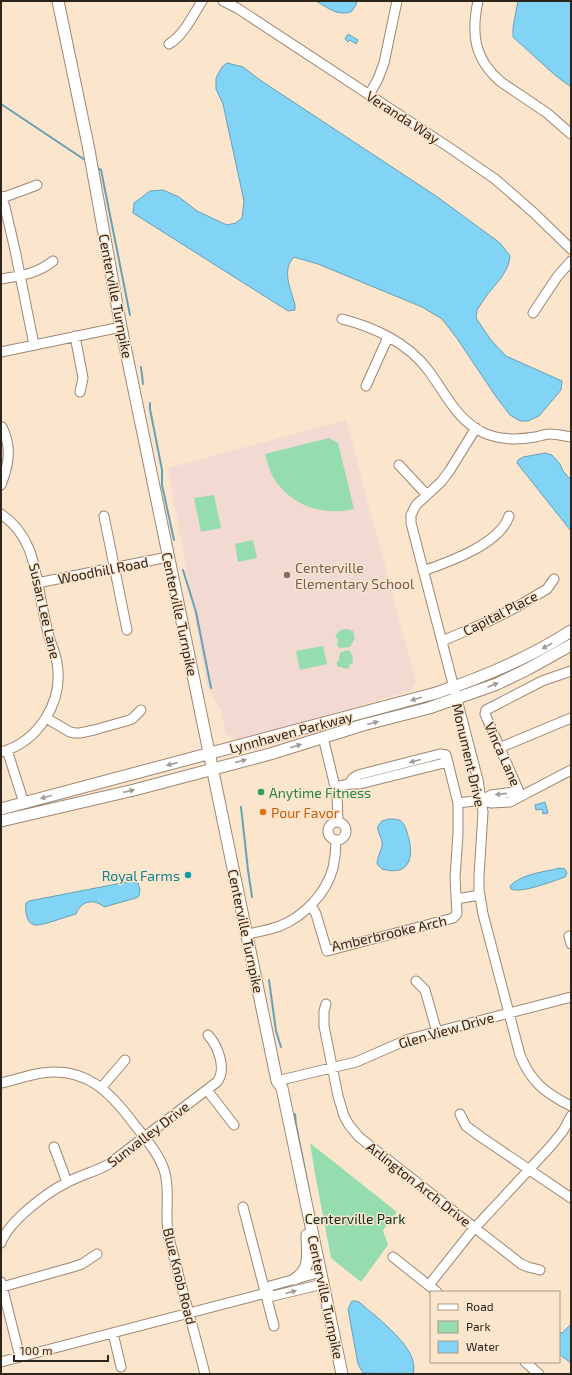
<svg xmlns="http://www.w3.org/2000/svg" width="572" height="1375" viewBox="0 0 572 1375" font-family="'Exo 2',sans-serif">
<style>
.education{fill:#f2d9d1}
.green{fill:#95ddaf}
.water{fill:#81d4f6;stroke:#68a0b5}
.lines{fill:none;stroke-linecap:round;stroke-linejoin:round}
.stream{stroke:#68a0b5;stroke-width:2}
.minor-casing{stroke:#9d8873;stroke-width:11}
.major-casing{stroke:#9d8873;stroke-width:13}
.minor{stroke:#fff;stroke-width:9}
.major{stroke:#fff;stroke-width:11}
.oneway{fill:#a09d99}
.education-dot{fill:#8d6e63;stroke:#fbe5cd;stroke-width:1.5}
.leisure-dot{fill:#2e9e5b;stroke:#fbe5cd;stroke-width:1.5}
.food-dot{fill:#e8710a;stroke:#fbe5cd;stroke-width:1.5}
.culture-dot{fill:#0f9aa8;stroke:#fbe5cd;stroke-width:1.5}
.labels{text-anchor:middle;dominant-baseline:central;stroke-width:3;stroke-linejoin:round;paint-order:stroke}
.street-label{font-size:14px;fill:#2d251c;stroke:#fbe5cd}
.education-label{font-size:14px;fill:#785e54;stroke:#fbe5cd;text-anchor:start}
.leisure-label{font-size:14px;fill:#27864d;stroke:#fbe5cd;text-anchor:start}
.food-label{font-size:14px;fill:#c56008;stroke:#fbe5cd;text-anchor:start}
.culture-label{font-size:14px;fill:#0d838f;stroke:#fbe5cd;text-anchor:end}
.park-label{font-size:14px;fill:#0a321c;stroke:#fbe5cd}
</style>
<rect width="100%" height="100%" fill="#fbe5cd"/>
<path class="education" d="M346,420L416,682L410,691L241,740L234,739L226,734L221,711L207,685L168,468Z"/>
<path class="green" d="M329,438L338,443L354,509C347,510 340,512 333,511C307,511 284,497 272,475C269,468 267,461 265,454Z
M214,495L221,528L201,532L194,498Z
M253,540L257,558L238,562L235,544Z
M348,629L353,631L355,638L350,647L340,648L337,646L338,639L335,637L340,630Z
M323,646L327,664L300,670L296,651Z
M349,650L352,655L353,663L350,664L349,668L347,669L337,666V662L339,660V656L341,652Z
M310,1143L397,1212L383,1230L388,1245L361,1282L331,1258L315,1174Z"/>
<path class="water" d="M316,1H357L356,5L351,12C337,16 328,8 316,1Z
M518,1H571V87L556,76L513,37V27Z
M348,34L358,40L356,44L350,40L348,42L345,39Z
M227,63L243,67L260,80L436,196L500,243L510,256L509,262L507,268L501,278L487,295L477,310L476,318L491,340L506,356L562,381L561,390L539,416L528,421H520L510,415L497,398L456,337L442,319L422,307L318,264L294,257C281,270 291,289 295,305V310L288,311L133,213L134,203L150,191L163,190L179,197L197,211L227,225L236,223L242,218L244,201L223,104L216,89V78L222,67Z
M545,453L552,455L560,464L563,471L571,480V531L517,463L518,460L523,457Z
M545,802L548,813L543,814L542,809L536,810L535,805Z
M389,819C393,819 398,819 401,821C406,825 407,833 409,839C414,861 407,876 382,869L377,864C377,856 383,849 382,842C381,836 377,832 378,826L382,821Z
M560,868L565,869L567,873L565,877C553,881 521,894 511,889L510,886C521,874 544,872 560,868Z
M132,881L138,883L140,890L139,896L136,898L104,907C94,898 81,901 76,914C67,916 43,926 35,925C26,924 25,910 26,903L29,901Z
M352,1301H355L359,1302C376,1317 421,1349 413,1374L363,1373L358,1364L348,1309Z
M571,1324V1363L559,1354V1332L562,1333Z"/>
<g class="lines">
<path class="stream" d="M1,104L85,160
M97,168L101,170L130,315
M141,367L143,384
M150,403V409L162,470V485L174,540
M183,570L196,612L211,688
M241,807L248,870L252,897
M269,980L276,1031L281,1047
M295,1114L296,1125L309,1190"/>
<defs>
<path id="minor" d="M223,1L237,8L450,148L495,179L534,213L571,249
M478,1C471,34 474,59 501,82L547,113L571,134
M169,44C184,35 193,15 202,1
M369,95L378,79L384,63L397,1
M1,196L5,207L15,250L34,345
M2,198L37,185
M1,279C20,276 37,274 53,261
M533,313L557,277L571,261
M342,319C374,327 408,343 428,370C445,392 456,420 484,433C500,440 518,440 535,437C540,436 545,434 550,434C557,434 564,436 571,437
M75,336L83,378L80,392
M1,352L121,327
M366,386L388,337
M476,428L450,470L441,482L416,505L411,515V523L478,780L483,812L479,876V890L483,914L520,1055C531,1082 545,1093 571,1106
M399,465L427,495
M1,485C9,464 12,447 2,427
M1,514C35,537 35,573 43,610C45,620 47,630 50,640C53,648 56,655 57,663C64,702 38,742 1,752
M104,516L127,630
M423,571C449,562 500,544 509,516
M37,583L168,557
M442,641L487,622L515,608L547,589L554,579
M46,718L70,732L75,733H80L94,730L126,721L132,719L141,710
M323,737L337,795L338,822
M499,748L571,718
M7,750L24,803
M335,787L349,784H360L448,762
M521,796L485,714L486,710L542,681L571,671
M482,800L491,803L510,802L571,770
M458,803L482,800L491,795L514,792L521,796
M328 831a9 9 0 1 1 18 0a9 9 0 1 1-18 0Z
M456,899L480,895
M311,905L316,914L327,951L453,918L457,914L455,877L458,834V803L446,755L440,754L358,775L353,778L349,784
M247,934C258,932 269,930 280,926C304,916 326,894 333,868C335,859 336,850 336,841
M569,936L571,944
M416,981L425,990L437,1032
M326,1004L324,1011V1026L338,1096L344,1116L349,1125L359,1137L521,1264L528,1267L540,1270
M277,1081L356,1062L409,1039L571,997
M1,1083C15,1080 28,1075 42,1073C86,1066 111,1093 134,1124C146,1139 160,1155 165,1173C170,1192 165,1213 168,1233C171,1248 176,1263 179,1277C188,1310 197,1342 205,1374
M101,1088L125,1060
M207,1090L234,1125
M460,1114L466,1126L481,1137L571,1198
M54,1147L67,1182
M243,1207L274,1326
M1,1243C8,1222 46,1193 66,1183C80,1175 95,1172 109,1164L217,1082C227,1069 218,1046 208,1035
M393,1257L437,1292
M1,1282L20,1357
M429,1285L471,1232L550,1147L563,1131L571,1116
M2,1287L73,1267L82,1264L97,1254
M266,1293L270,1286L321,1272
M113,1333L121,1367
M1,1362L266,1293L273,1296L323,1284
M525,1362L539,1374"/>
<path id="major" d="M58,1L88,145L121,327L277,1081L282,1088L342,1374
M1,809L436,693C484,677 529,658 571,631
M1,821L134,790L270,754L363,725L429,708L497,684L528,669L571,645
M295,1279C312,1268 307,1253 307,1235"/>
</defs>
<use href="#minor" class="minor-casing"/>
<use href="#major" class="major-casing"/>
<use href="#minor" class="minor"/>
<use href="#major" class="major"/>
</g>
<defs><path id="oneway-solid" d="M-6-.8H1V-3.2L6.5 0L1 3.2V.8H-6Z"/></defs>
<g class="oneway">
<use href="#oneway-solid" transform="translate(547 646) rotate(151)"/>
<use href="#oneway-solid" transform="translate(493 685) rotate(-23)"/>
<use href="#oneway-solid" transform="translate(416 699) rotate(164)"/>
<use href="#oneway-solid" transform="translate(373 723) rotate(-15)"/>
<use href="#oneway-solid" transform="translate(296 746) rotate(-17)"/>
<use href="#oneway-solid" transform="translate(241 761) rotate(-15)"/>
<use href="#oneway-solid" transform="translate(415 761) rotate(166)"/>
<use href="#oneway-solid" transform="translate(172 764) rotate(165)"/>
<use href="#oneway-solid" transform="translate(129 791) rotate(-13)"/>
<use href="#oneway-solid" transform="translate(501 794) rotate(174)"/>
<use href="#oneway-solid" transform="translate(46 797) rotate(165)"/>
<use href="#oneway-solid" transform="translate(291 1292) rotate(-14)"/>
</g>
<circle class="education-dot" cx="287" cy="575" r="4"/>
<circle class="leisure-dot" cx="261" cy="792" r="4"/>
<circle class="food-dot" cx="263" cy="812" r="4"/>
<circle class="culture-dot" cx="188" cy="875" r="4"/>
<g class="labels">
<g class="street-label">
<text transform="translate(403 117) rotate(33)">Veranda Way</text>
<text transform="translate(116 296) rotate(79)">Centerville Turnpike</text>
<text transform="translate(103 570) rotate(-11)">Woodhill Road</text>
<text transform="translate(45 611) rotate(77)">Susan Lee Lane</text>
<text transform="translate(500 613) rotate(-27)">Capital Place</text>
<text transform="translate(180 614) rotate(78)">Centerville Turnpike</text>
<text transform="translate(291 732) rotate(-15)">Lynnhaven Parkway</text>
<text transform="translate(503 754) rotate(66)">Vinca Lane</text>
<text transform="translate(469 755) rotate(77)">Monument Drive</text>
<text transform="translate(246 931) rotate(78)">Centerville Turnpike</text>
<text transform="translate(389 933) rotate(-13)">Amberbrooke Arch</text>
<text transform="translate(446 1030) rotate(-16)">Glen View Drive</text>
<text transform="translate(148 1134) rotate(-37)">Sunvalley Drive</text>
<text transform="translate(419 1184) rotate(38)">Arlington Arch Drive</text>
<text transform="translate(180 1276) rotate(76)">Blue Knob Road</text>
<text transform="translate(326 1297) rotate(78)">Centerville Turnpike</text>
</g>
<g class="education-label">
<text x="295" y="567">Centerville<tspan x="295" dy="16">Elementary School</tspan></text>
</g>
<g class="leisure-label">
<text x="269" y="792">Anytime Fitness</text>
</g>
<g class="food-label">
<text x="271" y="812">Pour Favor</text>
</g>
<g class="culture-label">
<text x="180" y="875">Royal Farms</text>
</g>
<g class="park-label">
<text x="355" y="1218">Centerville Park</text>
</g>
</g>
<rect width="572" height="1375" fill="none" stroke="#2d251c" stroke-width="4"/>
<rect x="430" y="1291" width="130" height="72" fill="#fbe5cd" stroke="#a99886"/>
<rect x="438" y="1304" width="20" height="6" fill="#ffffff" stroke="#a99886"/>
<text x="466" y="1311" font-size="12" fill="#2d251c">Road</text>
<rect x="438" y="1321" width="20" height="12" fill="#95ddaf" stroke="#a99886"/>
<text x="466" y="1331" font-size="12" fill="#2d251c">Park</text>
<rect x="438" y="1341" width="20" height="12" fill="#81d4f6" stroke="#a99886"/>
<text x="466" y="1351" font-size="12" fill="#2d251c">Water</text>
<path d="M14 1355v6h94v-6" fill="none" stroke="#2d251c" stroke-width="2"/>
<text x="20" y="1355" font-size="12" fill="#2d251c" stroke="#fbe5cd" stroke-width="3" paint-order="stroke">100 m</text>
</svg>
